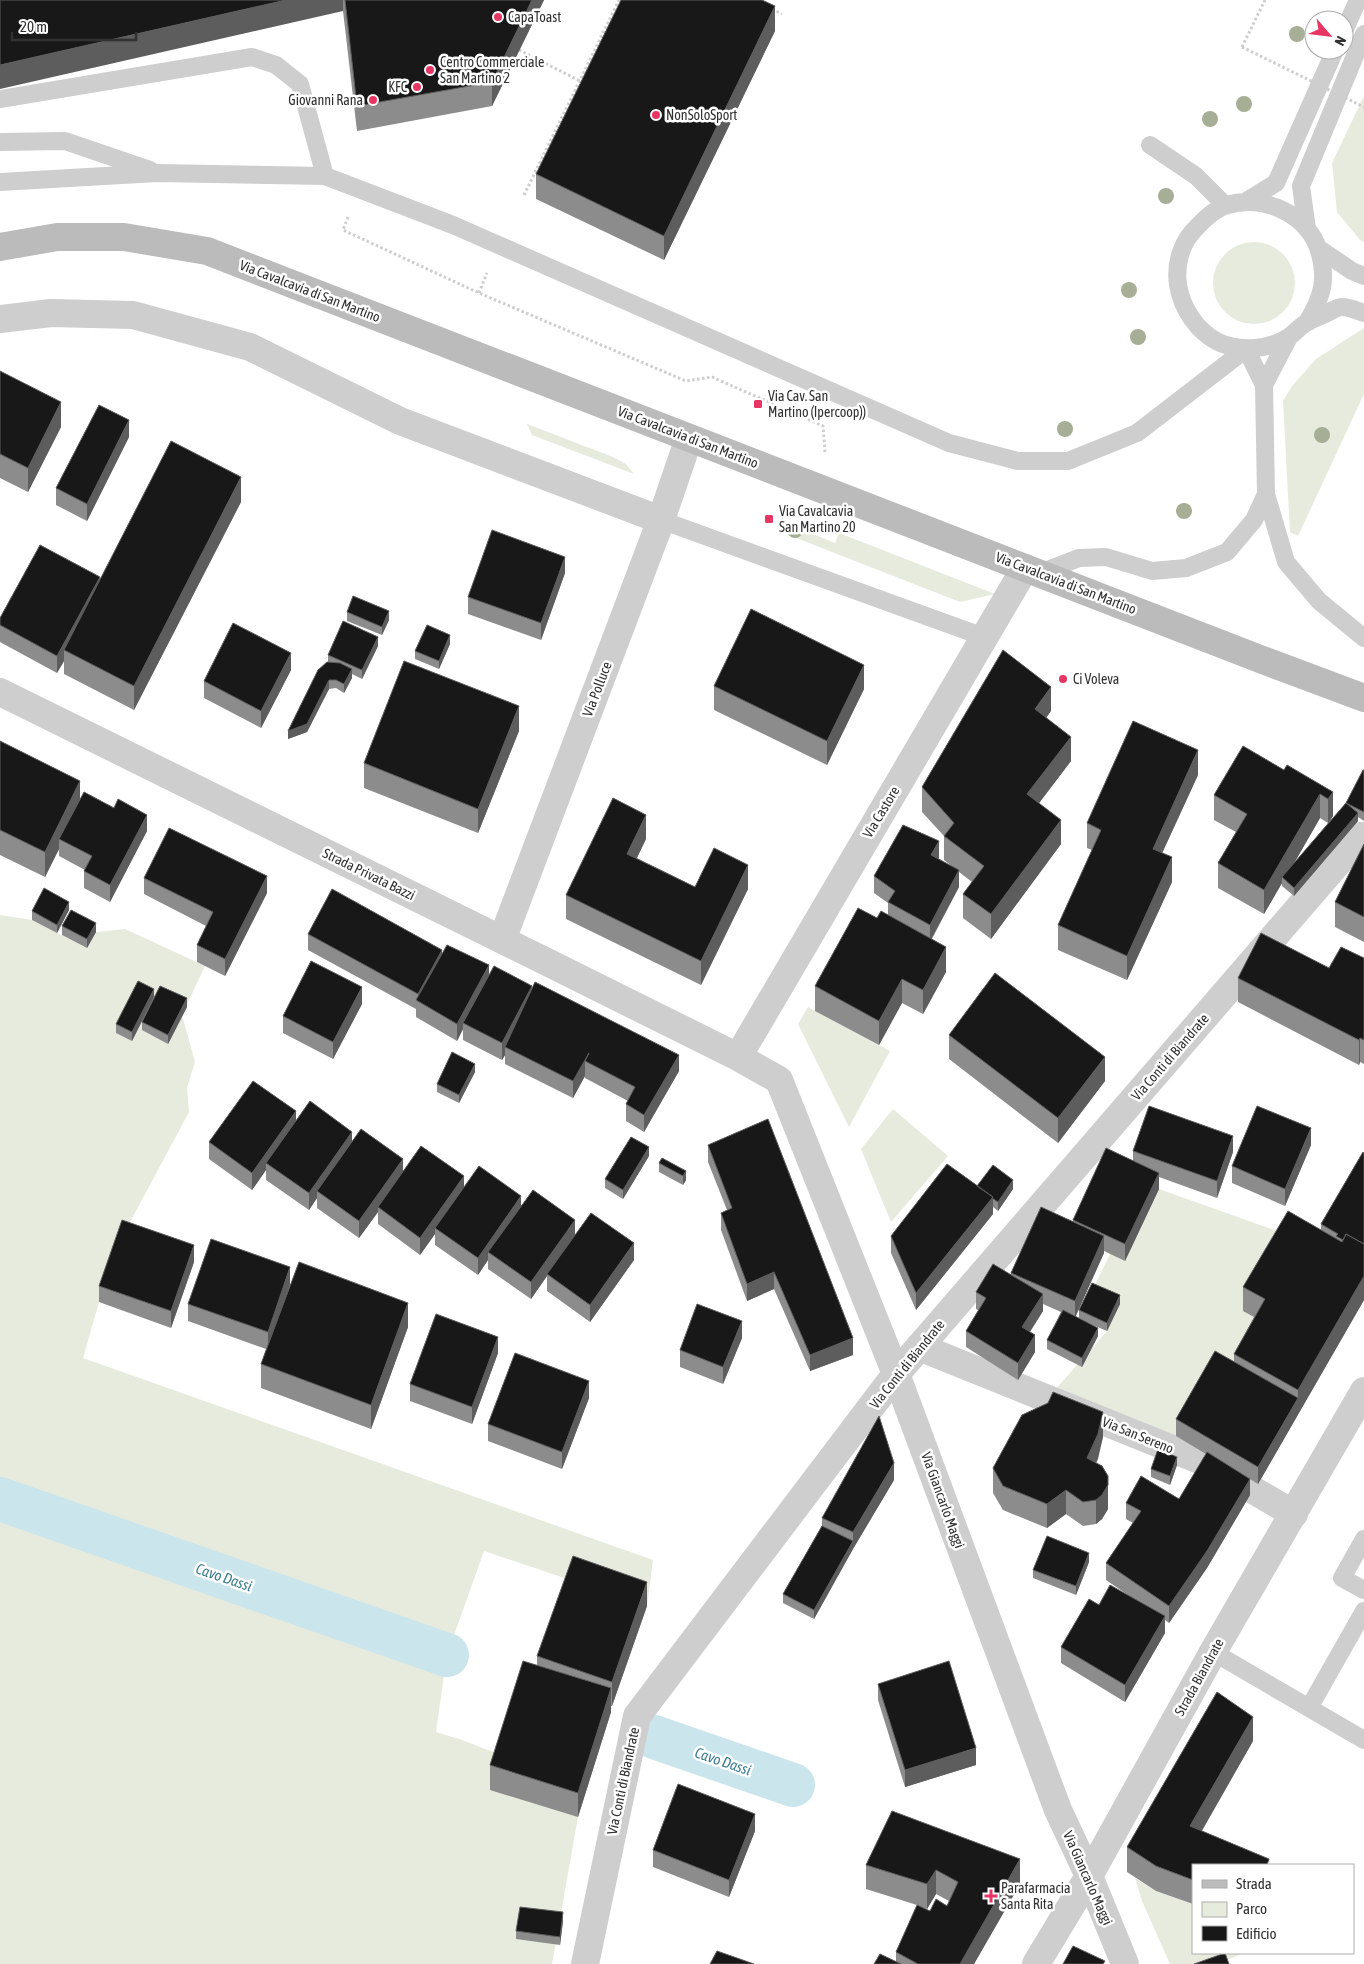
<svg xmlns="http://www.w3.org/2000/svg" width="1364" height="1964" viewBox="0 0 1364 1964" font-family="'Asap Condensed',sans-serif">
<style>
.green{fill:#e7ebdd}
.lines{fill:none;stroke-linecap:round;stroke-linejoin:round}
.canal{stroke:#cae5eb;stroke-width:44}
.path{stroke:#cecece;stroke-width:3;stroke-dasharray:2.5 2.5;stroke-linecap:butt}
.service{stroke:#cecece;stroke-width:18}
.minor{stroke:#cecece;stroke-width:28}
.secondary{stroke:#bbb;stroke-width:28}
.path-bridge{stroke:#cecece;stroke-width:3;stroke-dasharray:2.5 2.5;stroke-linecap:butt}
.tree{fill:#a6af95}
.wall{fill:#8c8c8c;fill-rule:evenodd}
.shaded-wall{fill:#5d5d5d}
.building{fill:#181818;stroke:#5d5d5d}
.poi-dot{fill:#e73564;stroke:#fff;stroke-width:2}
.labels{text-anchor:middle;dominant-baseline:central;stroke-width:5;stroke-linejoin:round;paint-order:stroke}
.poi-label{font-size:14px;fill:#313131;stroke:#fff;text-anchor:start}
.street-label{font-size:14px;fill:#313131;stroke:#fff}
.water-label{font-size:15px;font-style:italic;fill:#3c7e8e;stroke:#fff}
</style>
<rect width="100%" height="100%" fill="#fff"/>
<path class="green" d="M1364,96V242L1360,240L1337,212L1332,163Z
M1213 283a41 41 0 1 1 82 0a41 41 0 1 1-82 0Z
M1364,328V394L1298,536L1290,532L1283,401L1292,386L1316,359Z
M527,424L613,457L626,464L634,474L532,435Z
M784,522L835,543L839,533L995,594L960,602L781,532Z
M0,915L32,920L87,948L96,932L125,929L205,966L182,1015L195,1062L187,1088L189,1112L122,1237L99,1302L83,1358L653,1560L647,1606L484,1551L447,1655L436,1732L462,1740L501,1755L578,1817L552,1964H0Z
M808,1007L890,1051L849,1127L798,1024Z
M893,1109L948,1156L891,1222L861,1149Z
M1159,1189L1288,1235L1244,1311L1265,1324L1176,1436L1055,1390L1107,1331L1092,1291L1110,1254Z
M1135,1878L1156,1891L1193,1904V1953H1243L1218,1964H1170L1142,1901Z"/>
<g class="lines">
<path class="canal" d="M0,1499L447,1655
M654,1737L793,1785"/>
<path class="path" d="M772,9L782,14
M1242,47L1265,0
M519,50L580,81
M524,195L619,0
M348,217L343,230L479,293L686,381L712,377L823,426L825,452
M479,293L487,273"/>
<path class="service" d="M1344,31L1358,0
M0,99L252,57L276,65L300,84L325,176
M0,142L65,141L150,170
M1150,145L1196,176L1226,206
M0,182L157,173L325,176L453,225L949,443L1018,461H1068L1137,433L1246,349L1264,385L1266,494L1286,562L1319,601L1364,638
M1245,202L1276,183L1335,50
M1307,229L1301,186L1364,34
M1318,248L1352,271L1364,276
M1307,322C1314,311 1319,301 1322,288C1324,277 1323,265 1320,254C1310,215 1265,194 1227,205C1215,209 1205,218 1197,227C1181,242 1175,264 1178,285C1182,309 1197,331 1218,342C1240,352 1270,350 1290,336C1296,332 1301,325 1308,322C1313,319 1319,317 1325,314C1330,312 1337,307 1342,307C1349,307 1358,311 1364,313
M1264,385L1289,337
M661,520L984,637
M1040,573L1079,558L1106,557L1152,571L1186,568L1227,552L1254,520L1266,494
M1364,1539L1342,1578L1364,1590
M1213,1652L1364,1740
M1309,1708L1364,1611"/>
<path class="minor" d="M0,319L51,313L133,315L250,347L400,421L661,520
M0,692L549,963L738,1057L779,1080L896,1374L1058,1810L1089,1876L1125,1964
M502,940L661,520L689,438
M738,1057L1025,568
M919,1347L1207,1463L1294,1514
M585,1964L637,1716L896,1374L1361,836
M1036,1964L1089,1876L1213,1652L1364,1391"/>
<path class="secondary" d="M0,247L57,237H124L207,251L1260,659L1364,698"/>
<path class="path-bridge" d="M1242,47L1364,107"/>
</g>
<g class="tree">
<circle cx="1297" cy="34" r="8"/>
<circle cx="1244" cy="104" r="8"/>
<circle cx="1210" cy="119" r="8"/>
<circle cx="1166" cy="196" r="8"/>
<circle cx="1129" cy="290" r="8"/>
<circle cx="1138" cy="337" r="8"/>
<circle cx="1065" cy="429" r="8"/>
<circle cx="1322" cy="435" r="8"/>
<circle cx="1184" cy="511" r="8"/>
<circle cx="795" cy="530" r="8"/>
</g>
<path class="wall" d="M0,0H544L492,106L357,131L343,11Z
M775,31L664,260L536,199V174Z
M0,371L61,427L28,492L0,478Z
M129,437L87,521L56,505V488Z
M241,502L134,710L64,674V661L57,673L0,642V618L100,579Z
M565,573L541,640L468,614V597Z
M347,612L389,620L382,635L347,621Z
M450,644L439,669L415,659V651Z
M378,646L362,679L352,674V678L344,693L336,688L329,689L307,732L288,739L328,662V655Z
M291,670L261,728L204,698V681Z
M714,686L864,689L827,765L714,710Z
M1051,711L1046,718L1071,761L1039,803L1061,844L991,939L963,918V894L972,882L959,872V887L932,939L946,972L923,1014L902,1003L879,1045L815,1011V986L877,918L888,915V903L874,893V876L939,858L938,859L953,867L944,860V836L922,812V787Z
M519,731L478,833L364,788V763Z
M0,741L80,798L147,831L110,902L84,888V871L85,870L59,856V849L45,877L0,855Z
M1284,770L1333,792V816L1329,823L1346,803L1364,770V821L1358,817V821L1294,896L1282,886V883L1264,914L1218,888V863L1236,832L1214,820V795ZM1320,818L1328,823L1293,865Z
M1198,775L1162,853L1172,882L1127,980L1058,950V925L1092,850L1087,848V823Z
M646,839L637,858L695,887L748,889L701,985L566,919V895Z
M1364,844V942L1335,927V902Z
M144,878L267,893L225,976L197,962V945L206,926L144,894Z
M69,910L57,933L32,920V911Z
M62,926L96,932L87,948L62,935Z
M308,934L442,954L489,975L532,988L679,1071L644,1132L626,1121V1104L628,1101L585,1078V1076L573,1098L505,1064V1055L502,1060L463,1040V1029L457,1041L416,1017V1009L308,950Z
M1364,958V1064L1360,1062L1359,1065L1238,1002V978L1329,968Z
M154,997L132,1041L116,1033V1024Z
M362,1004L333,1059L283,1033V1016Z
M187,1007L168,1044L142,1030V1022Z
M949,1035L1105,1081L1058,1143L949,1059Z
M475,1072L459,1103L437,1092V1084Z
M296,1121L352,1141L403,1171L464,1187L521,1205L575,1235L634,1260L590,1322L547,1291V1276L531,1299L488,1269V1260L478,1275L435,1245V1234L420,1255L378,1224V1212L359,1238L317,1208V1198L309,1210L266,1180V1170L252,1190L209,1159V1142Z
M708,1145L853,1355L810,1371L774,1289L747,1301L721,1230V1213L727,1210L708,1162Z
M1311,1145L1285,1206L1232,1183V1166Z
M1133,1151L1233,1152L1217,1198L1159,1177V1189L1125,1261L1104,1251V1253L1075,1316L1079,1318V1310L1120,1304L1107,1331L1088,1323L1098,1336L1082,1367L1047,1349V1340L1061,1312L1043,1304V1311L1030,1332L1035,1352L1018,1380L966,1347V1331L978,1310L976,1309V1292L1011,1275V1273L1073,1222V1220L1133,1161Z
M1363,1152L1364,1300L1258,1484L1250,1479V1495L1207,1568L1169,1623L1165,1620V1633L1125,1702L1061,1663V1647L1099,1605L1131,1597L1106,1580V1563L1133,1523L1126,1519V1503L1179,1499L1206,1454L1176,1436V1419L1234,1361V1354L1254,1317L1243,1311V1287L1321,1230V1224Z
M649,1156L623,1199L605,1188V1179Z
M659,1163L686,1171V1180L683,1185L659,1172Z
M977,1186L1013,1189L998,1211L993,1207V1214L916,1310L891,1253V1236Z
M194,1262L171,1328L99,1302V1286Z
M290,1284L408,1327L371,1429L261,1388V1364L266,1349L188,1321V1304Z
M742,1338L723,1384L680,1367V1350Z
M498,1353L472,1424L410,1401V1384Z
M589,1398L562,1469L488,1441V1424Z
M1103,1437L1096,1462L1108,1501V1509L1102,1519L1096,1524L1083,1526L1066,1514L1047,1528L1003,1510L993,1493V1468Z
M1177,1465L1170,1485L1151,1477V1469Z
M894,1480L853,1549L814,1619L783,1603V1594L822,1526V1518Z
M1089,1562L1076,1595L1033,1578V1570Z
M647,1606L612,1706H611V1712L578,1817L490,1790V1765L537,1665V1656Z
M878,1684L976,1765L905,1787L878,1700Z
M1253,1741L1202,1831L1269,1865H1193V1904L1156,1891L1127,1872V1847Z
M892,1811L1020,1884L974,1964H874L896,1961V1952L917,1905L866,1889V1865ZM936,1894L949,1901L947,1906L930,1911L918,1906L927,1909Z
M755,1831L729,1897L653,1867V1850Z
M563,1921L560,1945L516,1939V1931Z"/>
<path class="shaded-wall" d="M286,0H343V11L0,89V65Z
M532,0H544L492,106V82Z
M775,6V31L664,260V236Z
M61,402V427L28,492V468Z
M129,420V437L87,521V504Z
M241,477V502L134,710V686Z
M565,557V573L541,640V623Z
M100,577V594L64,650V661L57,673V656Z
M389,611V620L382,635V627Z
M450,635V644L439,669V661Z
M378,637V646L362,679V670Z
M291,653V670L261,728V711Z
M864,665V689L827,765V741Z
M352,669V678L344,693V684Z
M329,680V689L307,732L288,739V731Z
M1051,687V711L1035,733V709Z
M519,706V731L478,833V809Z
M1071,737V761L1027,819V794Z
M1198,750V775L1153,873V849Z
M80,781V805L59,839V849L45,877V852Z
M1333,792V816L1328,823V799Z
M1320,794V818L1285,879L1282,877V883L1264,914V890Z
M1358,813V821L1294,896V888Z
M147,815V831L110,902V885Z
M646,815V839L627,878V854Z
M1061,820V844L991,939V914Z
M939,841V858L931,872V855Z
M1172,857V882L1127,980V956Z
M748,865V889L701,985V961Z
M959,870V887L930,941V925Z
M267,876V893L225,976V959Z
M69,902V910L57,933V925Z
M96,923V932L87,948V939Z
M946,947V972L923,1014V990Z
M442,950V966L418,1001V994Z
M489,965V981L463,1023V1029L457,1041V1024Z
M902,979V1003L879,1045V1021Z
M532,986V1003L505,1047V1055L502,1060V1043Z
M362,987V1004L333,1059V1042Z
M154,989V997L132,1041V1032Z
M187,998V1007L168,1044V1035Z
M1360,1038V1062L1359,1065V1040Z
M589,1053L585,1061V1076L573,1098V1081Z
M679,1055V1071L644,1132V1115Z
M1105,1057V1081L1058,1143V1118Z
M475,1064V1072L459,1103V1095Z
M296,1111V1128L266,1163V1170L252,1190V1173Z
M1311,1128V1145L1285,1206V1189Z
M352,1132V1148L317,1191V1198L309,1210V1193Z
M1233,1136V1152L1217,1198V1181Z
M649,1147V1156L623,1199V1190Z
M403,1159V1176L378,1207V1212L359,1238V1221Z
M686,1171V1180L683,1185V1176Z
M1159,1173V1189L1125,1261V1244Z
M464,1176V1193L435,1228V1234L420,1255V1238Z
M1013,1180V1189L998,1211V1202Z
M521,1196V1213L488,1252V1260L478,1275V1258Z
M993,1197V1214L916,1310V1293Z
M575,1220V1237L547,1274V1276L531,1299V1282Z
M1104,1236V1253L1075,1318V1301Z
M634,1243V1260L590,1322V1305Z
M194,1245V1262L171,1328V1311Z
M290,1267V1284L268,1349V1332Z
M774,1272V1289L747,1301V1284Z
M1364,1276V1300L1258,1484V1467L1298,1398V1390Z
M1043,1294V1311L1022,1344V1327Z
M1120,1295V1304L1107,1331V1323Z
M408,1303V1327L371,1429V1405Z
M742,1321V1338L723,1384V1367Z
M1098,1328V1336L1082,1367V1358Z
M1035,1335V1352L1018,1380V1363Z
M498,1337V1353L472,1424V1407Z
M853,1338V1355L810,1371V1355Z
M589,1381V1398L562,1469V1452Z
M1103,1412V1437L1098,1459L1087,1483V1458Z
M1177,1457V1465L1170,1485V1476Z
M894,1463V1480L853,1549V1532Z
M1108,1476V1509L1102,1519L1096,1524V1500Z
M1250,1479V1495L1207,1568L1169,1623V1606Z
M1066,1490V1514L1047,1528V1504Z
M853,1541V1549L814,1619V1610Z
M1089,1553V1562L1076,1595V1586Z
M647,1582V1606L612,1706V1682Z
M1165,1616V1633L1125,1702V1685Z
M611,1688V1712L578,1817V1793Z
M1253,1717V1741L1190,1851V1826Z
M976,1748V1765L905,1787V1770Z
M755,1814V1831L729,1897V1880Z
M1020,1859V1884L974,1964H960Z
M936,1870V1894L927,1909V1884Z
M563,1912V1921L560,1945V1937Z"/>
<path class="building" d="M0,0H286L0,65Z
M345,0H532L492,82L357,106Z
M621,0H762L775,6L664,236L536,174Z
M0,371L61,402L28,468L0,454Z
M99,405L129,420L87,504L56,488Z
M171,441L241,477L134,686L64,650Z
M492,530L565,557L541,623L468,597Z
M40,545L100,577L57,656L0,625V618Z
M353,596L389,611L382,627L347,612Z
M751,609L864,665L827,741L714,686Z
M343,621L378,637L362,670L328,655Z
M233,623L291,653L261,711L204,681Z
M427,625L450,635L439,661L415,651Z
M1003,650L1051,687L1035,709L1071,737L1027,794L1061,820L991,914L963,894L984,866L944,836L954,823L922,787Z
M404,661L519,706L478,809L364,763Z
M327,662L340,663L352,669L344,684L336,680H329L307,724L288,731L318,670Z
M1133,721L1198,750L1153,849L1172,857L1127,956L1058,925L1101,830L1087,823Z
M0,741L80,781L45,852L0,830Z
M1243,746L1284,770L1287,765L1333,792L1328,799L1320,794L1264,890L1218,863L1247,814L1214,795Z
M1363,770H1364V812L1346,803Z
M84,792L114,808L118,799L147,815L110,885L84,871L92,856L59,839Z
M613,798L646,815L627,854L695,887L714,848L748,865L701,961L566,895Z
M1346,803L1358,813L1294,888L1282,877Z
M903,825L939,841L931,855L959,870L930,925L888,902L895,891L874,876Z
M169,828L267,876L225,959L197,945L213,912L144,878Z
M1364,844V917L1335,902Z
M44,888L69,902L57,925L32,911Z
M332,889L442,950L418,994L308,934Z
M858,908L877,918L881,911L946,947L923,990L902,979L879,1021L815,986Z
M71,910L96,923L87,939L62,926Z
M1261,933L1329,968L1341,947L1364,958V1040L1360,1038L1359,1040L1238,978Z
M447,945L489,965L457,1024L416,1000Z
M311,961L362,987L333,1042L283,1016Z
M494,966L532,986L502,1043L463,1023Z
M995,973L1105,1057L1058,1118L949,1035Z
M138,981L154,989L132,1032L116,1024Z
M535,982L679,1055L644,1115L626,1104L635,1087L585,1061L589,1053L573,1081L505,1047Z
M160,986L187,998L168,1035L142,1022Z
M452,1052L475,1064L459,1095L437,1084Z
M253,1081L296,1111L252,1173L209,1142Z
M310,1101L352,1132L309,1193L266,1163Z
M1149,1106L1233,1136L1217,1181L1133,1151Z
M1257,1106L1311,1128L1285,1189L1232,1166Z
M768,1119L853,1338L810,1355L774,1272L747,1284L721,1213L732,1208L708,1145Z
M361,1129L403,1159L359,1221L317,1191Z
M631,1137L649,1147L623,1190L605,1179Z
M421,1146L464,1176L420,1238L378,1207Z
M1106,1148L1159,1173L1125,1244L1073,1220Z
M1363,1152L1364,1153V1244L1346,1234L1343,1240L1336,1236L1338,1234L1321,1224Z
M662,1158L686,1171L683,1176L659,1163Z
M947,1164L993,1197L916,1293L891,1236Z
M993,1165L1013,1180L998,1202L992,1198L993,1197L977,1186Z
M479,1166L521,1196L478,1258L435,1228Z
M533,1190L575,1220L531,1282L488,1252Z
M1041,1207L1104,1236L1075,1301L1011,1273Z
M1288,1211L1342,1242L1346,1234L1364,1244V1276L1298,1390L1234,1354L1265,1299L1243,1287Z
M591,1213L634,1243L590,1305L547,1274Z
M122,1220L194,1245L171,1311L99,1286Z
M211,1239L290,1267L268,1332L188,1304Z
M299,1262L408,1303L371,1405L261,1364Z
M993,1264L1043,1294L1022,1327L1035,1335L1018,1363L966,1331L986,1298L976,1292Z
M1092,1283L1120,1295L1107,1323L1079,1310Z
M697,1304L742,1321L723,1367L680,1350Z
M1063,1310L1098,1328L1082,1358L1047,1340Z
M436,1314L498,1337L472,1407L410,1384Z
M1215,1351L1298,1398L1258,1467L1176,1419Z
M515,1353L589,1381L562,1452L488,1424Z
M1053,1392L1103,1412L1098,1434L1087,1458L1102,1466L1108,1476V1485L1102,1495L1096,1500L1083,1502L1066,1490L1047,1504L1003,1486L993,1468L1022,1415L1048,1403Z
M879,1416L894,1463L853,1532L822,1518Z
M1158,1449L1177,1457L1170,1476L1151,1469Z
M1207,1452L1250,1479L1207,1551L1169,1606L1106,1563L1141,1511L1126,1503L1141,1476L1179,1499Z
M822,1526L853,1541L814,1610L783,1594Z
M1047,1536L1089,1553L1076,1586L1033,1570Z
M573,1556L647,1582L612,1682L537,1656Z
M1110,1585L1165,1616L1125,1685L1061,1647L1089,1599L1099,1605Z
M523,1661L611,1688L578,1793L490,1765Z
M949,1661L976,1748L905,1770L878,1684Z
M1217,1692L1253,1717L1190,1826L1269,1859L1267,1865H1193V1880L1156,1866L1127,1847Z
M678,1784L755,1814L729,1880L653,1850Z
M892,1811L1020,1859L960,1964H918L896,1952L917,1905L930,1911L936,1899L947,1906L958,1882L936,1870L927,1884L866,1865Z
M520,1907L563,1912L560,1937L516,1931Z
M1073,1946L1105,1961L1103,1964H1063Z
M717,1951L754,1964H710Z
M1225,1953L1229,1964H1194Z
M880,1954L901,1964H874Z"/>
<g class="poi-dot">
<circle cx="498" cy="17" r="5"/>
<circle cx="430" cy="70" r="5"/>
<circle cx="417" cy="87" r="5"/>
<circle cx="373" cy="100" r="5"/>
<circle cx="656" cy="115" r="5"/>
<rect x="753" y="399" width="10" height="10" rx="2.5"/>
<rect x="764" y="514" width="10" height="10" rx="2.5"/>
<circle cx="1063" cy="679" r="5"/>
<path d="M988.5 1888.5h5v5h5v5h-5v5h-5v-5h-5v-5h5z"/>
</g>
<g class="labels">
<g class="poi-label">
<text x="508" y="17">CapaToast</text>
<text x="440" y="62">Centro Commerciale<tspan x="440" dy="16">San Martino 2</tspan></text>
<text x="407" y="87" text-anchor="end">KFC</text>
<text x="363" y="100" text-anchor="end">Giovanni Rana</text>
<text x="666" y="115">NonSoloSport</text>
<text x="768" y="396">Via Cav. San<tspan x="768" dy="16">Martino (Ipercoop))</tspan></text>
<text x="779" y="511">Via Cavalcavia<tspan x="779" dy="16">San Martino 20</tspan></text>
<text x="1073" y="679">Ci Voleva</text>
<text x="1001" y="1888">Parafarmacia<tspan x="1001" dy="16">Santa Rita</tspan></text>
</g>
<g class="street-label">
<text transform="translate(310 291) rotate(21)">Via Cavalcavia di San Martino</text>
<text transform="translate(688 437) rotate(21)">Via Cavalcavia di San Martino</text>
<text transform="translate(1066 583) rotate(21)">Via Cavalcavia di San Martino</text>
<text transform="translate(597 689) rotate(-69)">Via Polluce</text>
<text transform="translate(881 812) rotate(-59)">Via Castore</text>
<text transform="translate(369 874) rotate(26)">Strada Privata Bazzi</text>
<text transform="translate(1170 1057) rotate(-49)">Via Conti di Biandrate</text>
<text transform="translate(907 1364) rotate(-51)">Via Conti di Biandrate</text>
<text transform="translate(1138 1435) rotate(22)">Via San Sereno</text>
<text transform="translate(943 1500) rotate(70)">Via Giancarlo Maggi</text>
<text transform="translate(1199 1677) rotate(-61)">Strada Biandrate</text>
<text transform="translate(623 1781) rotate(-78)">Via Conti di Biandrate</text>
<text transform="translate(1088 1878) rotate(66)">Via Giancarlo Maggi</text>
</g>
<g class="water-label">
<text transform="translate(224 1577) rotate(19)">Cavo Dassi</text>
<text transform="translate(723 1761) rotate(19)">Cavo Dassi</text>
</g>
</g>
<rect x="1192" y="1864" width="162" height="90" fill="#ffffff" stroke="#adadad"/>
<rect x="1202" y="1880" width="25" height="8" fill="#bbbbbb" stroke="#adadad"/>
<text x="1236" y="1889" font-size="15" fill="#313131">Strada</text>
<rect x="1202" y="1902" width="25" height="15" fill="#e7ebdd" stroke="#adadad"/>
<text x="1236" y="1914" font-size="15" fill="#313131">Parco</text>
<rect x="1202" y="1926" width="25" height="15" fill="#181818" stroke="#adadad"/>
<text x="1236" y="1939" font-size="15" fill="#313131">Edificio</text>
<g transform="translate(1329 35) rotate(118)"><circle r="24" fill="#ffffff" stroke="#adadad"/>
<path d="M0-4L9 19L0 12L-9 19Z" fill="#e73564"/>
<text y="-8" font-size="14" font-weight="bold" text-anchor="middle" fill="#313131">N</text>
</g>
<path d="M12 32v8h124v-8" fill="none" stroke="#313131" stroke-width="2.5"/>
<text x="20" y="32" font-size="15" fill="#313131" stroke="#ffffff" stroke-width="4" paint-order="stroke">20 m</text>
</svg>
